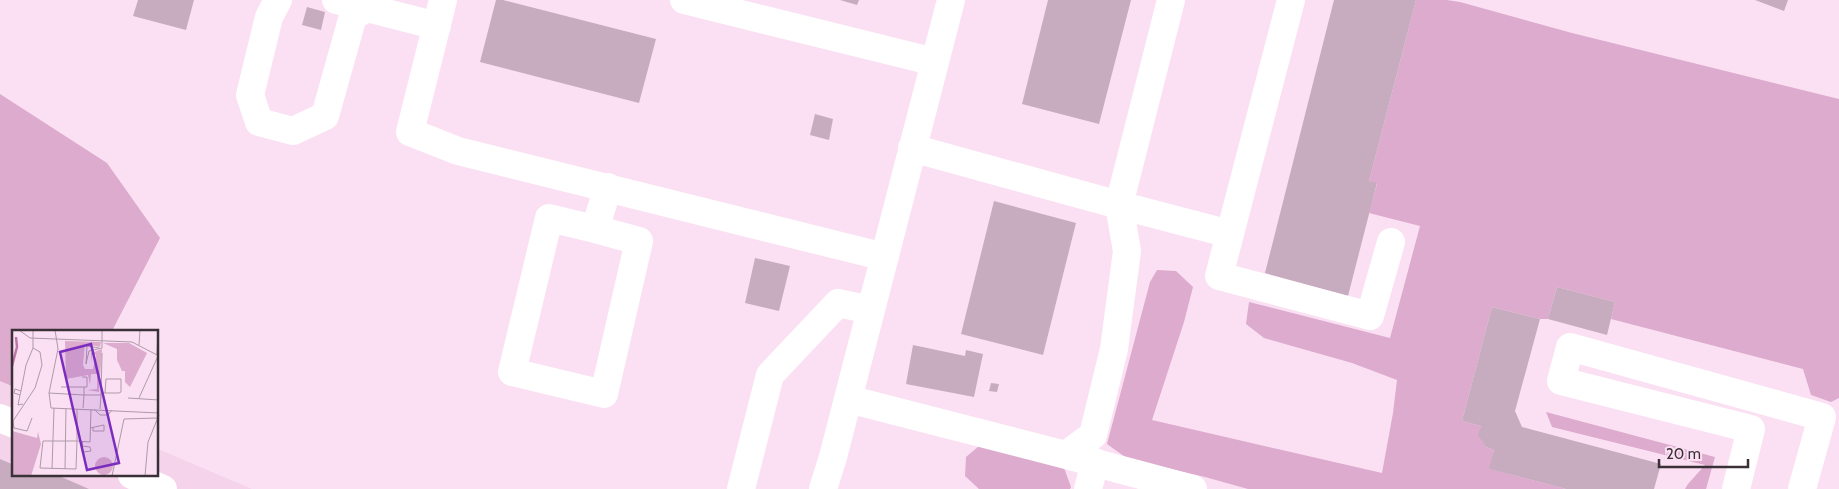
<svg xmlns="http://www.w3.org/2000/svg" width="1839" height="489" viewBox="0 0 1839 489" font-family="Cabin,sans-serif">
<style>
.built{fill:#f5d3eb}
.green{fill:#dcabce}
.building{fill:#c6acbe}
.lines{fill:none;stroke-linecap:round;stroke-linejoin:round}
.minor{stroke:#fff;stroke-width:28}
.inset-river{fill:none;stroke:#bc77aa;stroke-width:2.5}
.inset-road{fill:none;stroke:#ae9aa8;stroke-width:1}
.view{fill:#7b2cbf;fill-opacity:0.15;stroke:#7b2cbf;stroke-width:2.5}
.inset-edge{fill:none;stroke:#3a3037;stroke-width:2.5}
</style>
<rect width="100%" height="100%" fill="#fbe0f3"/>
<path class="built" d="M0,381L14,387V475H158V449L252,489H0Z"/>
<path class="green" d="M1416,0H1447L1460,2L1572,33L1839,99V398L1831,402L1811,395L1803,369L1611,319L1615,302L1557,287L1548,319H1540L1492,307L1462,421L1481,426L1479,435L1486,447L1494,450L1490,469L1566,489H1248L1205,477L1128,459L1107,444L1150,282L1157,270L1176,271L1193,287L1184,322L1152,420L1382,473L1393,413L1397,380L1352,363L1264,338L1246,324L1249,302L1390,338L1420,226L1369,213L1377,184L1369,181Z
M0,94L107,163L160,238L112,331L14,332V387L0,381Z
M1546,412L1715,457L1706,489H1685L1688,484L1705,465L1552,427Z
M979,446L1063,465L1071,487L1070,489H979L965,476L966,457Z"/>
<path class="building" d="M138,0H194L186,30L133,16Z
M496,0H503L656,39L639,103L480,62Z
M840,0H859L857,5Z
M1048,0H1131L1099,124L1022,104Z
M1334,0H1416L1369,181L1377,183L1348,296L1265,273Z
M1755,0H1788L1784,11Z
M307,7L325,12L321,30L302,25Z
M815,114L833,119L829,140L810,135Z
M994,201L1076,223L1043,355L961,334Z
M755,258L790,266L779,311L745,303Z
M1557,287L1615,302L1607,335L1548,319Z
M1492,307L1540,319L1515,411L1522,427L1661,464L1654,489H1566L1489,469L1494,450L1486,447L1478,435L1481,426L1462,421Z
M913,345L965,356L966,350L983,354L974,397L906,384Z
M991,383L999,384L997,392L989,391Z
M0,459L14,465V475H57L89,489H0Z"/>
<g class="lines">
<path class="minor" d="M278,0L269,17L250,95L259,122L293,131L325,116L353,16L367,8
M336,0L437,26
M443,0L410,132L458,151L885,257
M684,0L935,62
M1291,0L1219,276L1370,316L1391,242
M912,148L1119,205L1171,0
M595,229L549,218L512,372L604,394L639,241L595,229L608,187
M848,399L1066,455L1093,435L1114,349L1127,251L1119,205L1230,234
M0,418L14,424
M1066,455L1193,489
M132,475L163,489
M741,489L770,375L838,303L871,310
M823,489L833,457L951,0
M1088,489L1095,462
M1736,489L1751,429L1561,381L1570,347L1822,417L1802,489"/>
</g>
<g transform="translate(12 330)">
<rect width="146" height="146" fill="#fbe0f3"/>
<path d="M53,11L89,12L88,17L73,14L71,35L73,39H81L84,25L80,24L79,34V23L90,19L87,62L75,60L85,59V44H79L78,55L76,45L54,49ZM91,13H117L135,23L118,57L113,52V41H110L105,30V19ZM0,101L25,108L26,102L29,114L19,146H0ZM83 136a9 9 0 1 1 18 0a9 9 0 1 1-18 0Z" fill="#dcabce"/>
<path class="inset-river" d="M0,36L5,17L4,7"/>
<path class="inset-road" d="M7,0L18,8L120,12L147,26M43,0L46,19L37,63L39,78L147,83M127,15L128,0M87,18L75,16L74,34L77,21L90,18V0M145,25L146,0M49,57H75V47H70M72,57V65H89L88,79M9,61L8,65L2,63L3,59L9,61L14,35L21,18M37,63L72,65L71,78M89,63H107L109,62V49H94L93,63M8,65L6,75L11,74M89,65L90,23M116,68L147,70M127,68L146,26M65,79V111L64,139L28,138L31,111H65L78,112L79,79M82,79L88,85H96L100,80M20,88L15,101L2,98L1,91L23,58L30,35L28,22L21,18V0M78,98L92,95V101H81V98M70,116L78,117L79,121L71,122L70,121V116L71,111M40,139L42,78M53,139L54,78M100,146L112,89L145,88M133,146L136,112L147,85"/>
<path class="view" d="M79,14L107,133L75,140L48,22Z"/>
<rect width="146" height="146" class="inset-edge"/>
</g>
<path d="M1659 459v8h89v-8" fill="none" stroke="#3a3037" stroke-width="2.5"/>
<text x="1666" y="459" font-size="15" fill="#3a3037" stroke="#fbe0f3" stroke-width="4" paint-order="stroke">20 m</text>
</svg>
